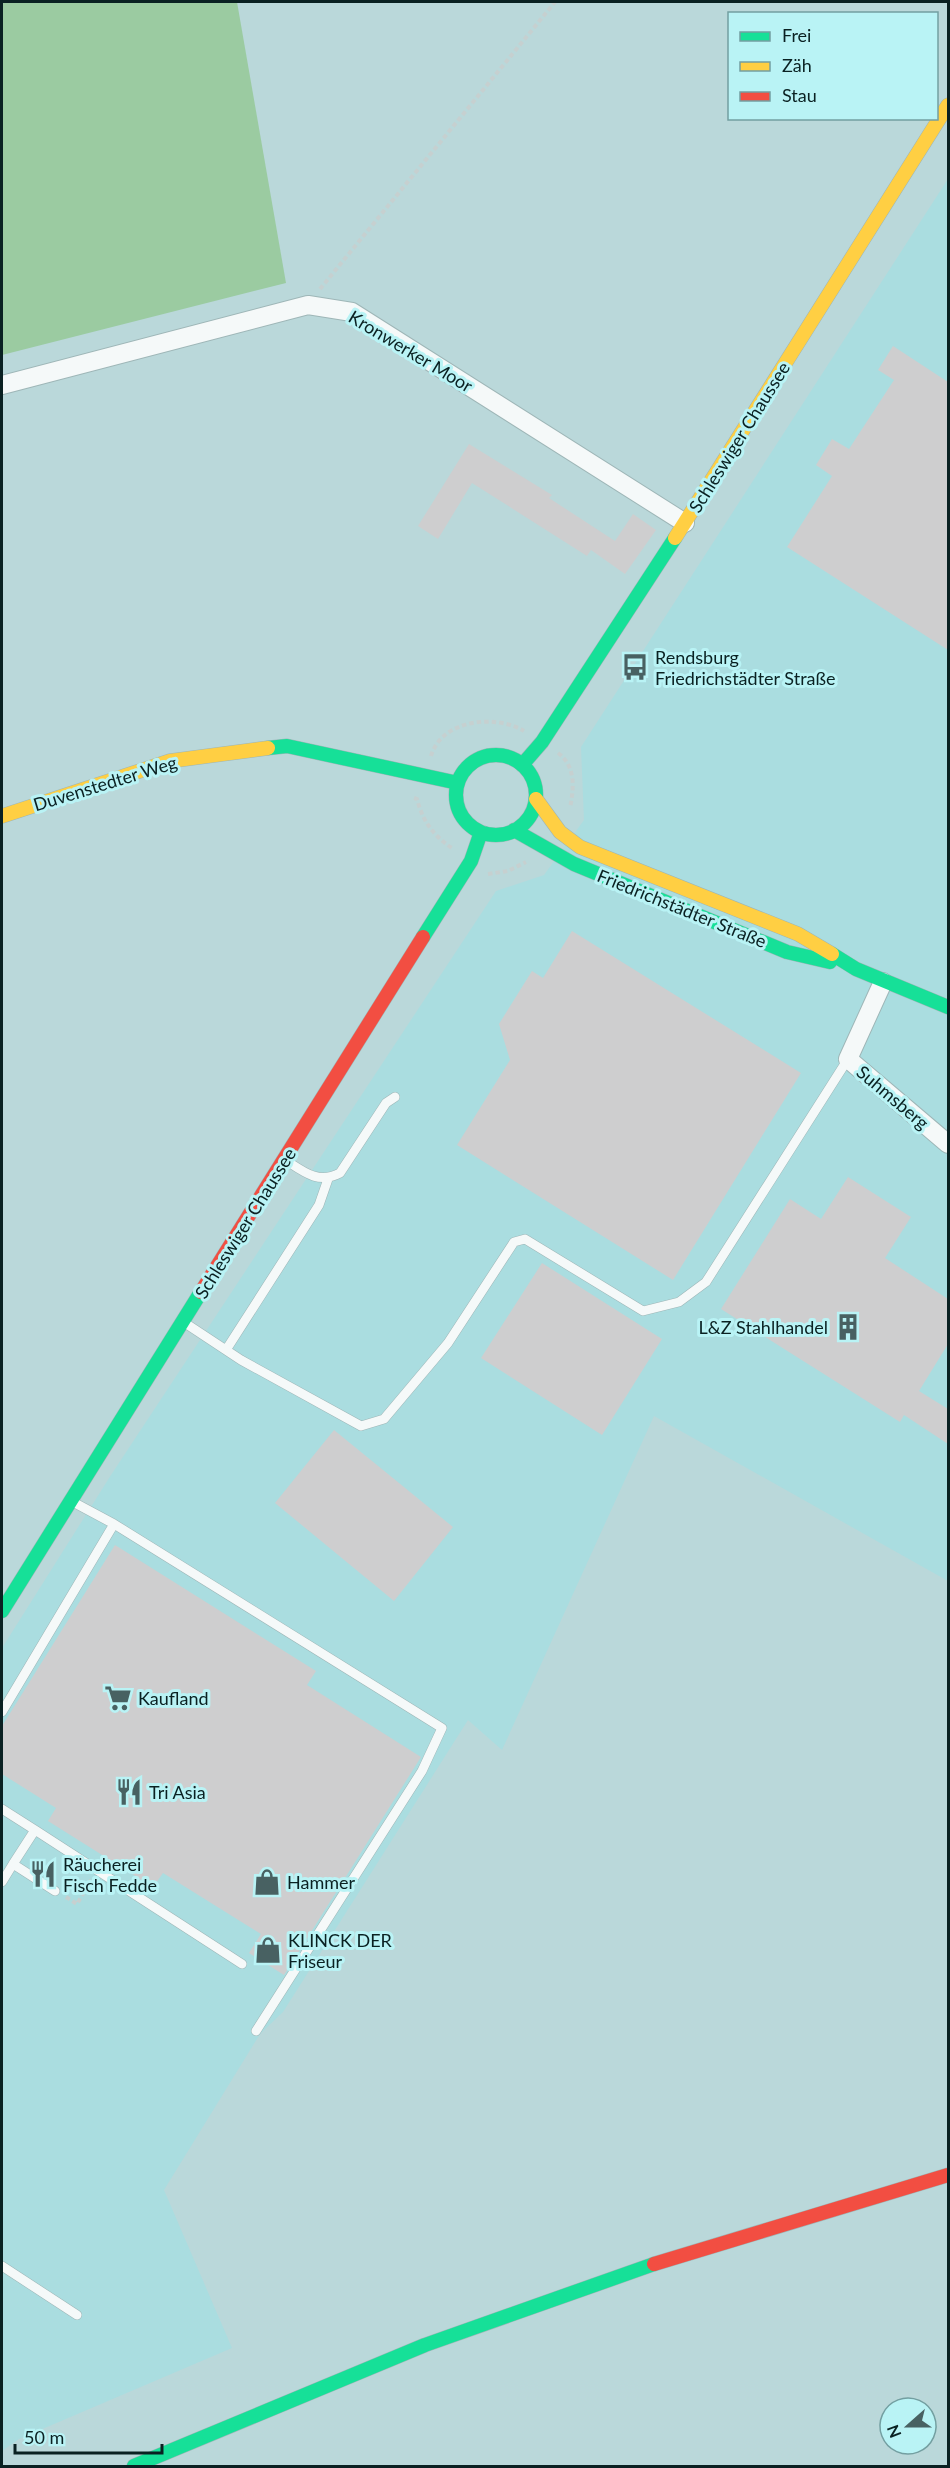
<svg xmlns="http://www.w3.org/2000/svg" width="950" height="2468" viewBox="0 0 950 2468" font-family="Lato,sans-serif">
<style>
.built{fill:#aadde0}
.green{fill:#9bcba1}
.building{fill:#cececf}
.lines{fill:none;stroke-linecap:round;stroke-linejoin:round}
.lane-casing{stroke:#9eb6b7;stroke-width:10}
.street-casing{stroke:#9eb6b7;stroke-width:20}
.fast-casing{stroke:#9eb6b7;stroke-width:15}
.slow-casing{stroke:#9eb6b7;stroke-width:15}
.jam-casing{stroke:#9eb6b7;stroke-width:15}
.path{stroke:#c6d0d0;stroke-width:4;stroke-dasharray:4.5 3;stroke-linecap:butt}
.lane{stroke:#f5f9f9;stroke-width:9}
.street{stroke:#f5f9f9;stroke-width:18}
.fast{stroke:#16e098;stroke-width:14}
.slow{stroke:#ffcf43;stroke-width:14}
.jam{stroke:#f24e42;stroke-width:14}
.labels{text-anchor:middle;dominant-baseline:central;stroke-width:6;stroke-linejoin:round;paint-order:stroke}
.street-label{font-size:18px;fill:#0a2122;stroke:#b9f3f5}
.poi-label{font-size:18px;fill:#0a2122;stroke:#b9f3f5;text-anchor:start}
</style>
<rect width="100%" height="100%" fill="#bad8da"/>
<path class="built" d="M948,179V1581L654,1416L502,1750L468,1720L283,2012L260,2034L164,2190L232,2348L19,2439L2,2451V1648L111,1475L496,891L544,875L584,820L581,747Z"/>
<path class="green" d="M2,2H237L286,283L2,355Z"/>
<path class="building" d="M893,346L948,382V650L787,547L832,476L816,465L832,439L849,449L894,380L878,370Z
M469,444L552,495L549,498L615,541L633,514L656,530L625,574L591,550L587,556L472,483L438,539L418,526Z
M572,931L801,1073L673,1280L457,1145L510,1060L499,1024L532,971L543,978Z
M848,1177L911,1217L885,1258L948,1299V1344L919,1391L948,1409V1444L904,1415L900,1422L721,1309L790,1199L821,1219Z
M542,1263L662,1339L602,1435L481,1358Z
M334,1430L453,1527L394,1601L275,1503Z
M115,1545L316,1671L307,1685L421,1757L284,1975L249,1953L261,1934L163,1873L153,1887L48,1821L56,1808L2,1774V1726Z"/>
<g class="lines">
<defs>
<path id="lane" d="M287,1161C305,1173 319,1184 340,1173L386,1103L395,1097
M185,1323L241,1360L361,1426L384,1419L448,1343L514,1242L525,1239L643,1311L679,1302L706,1282L848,1059
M226,1350L319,1205L328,1179
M114,1524L442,1728L422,1771L256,2031
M2,1712L114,1524L73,1502
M2,1809L35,1830L13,1864
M35,1830L242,1964
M2,1882L13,1864L55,1891
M2,2266L77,2315"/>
<path id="street" d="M2,385L308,305L352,312L685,523
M883,982L848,1059L948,1144"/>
<path id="fast" d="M268,748L287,746L458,783
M456 795a40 40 0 1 1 80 0a40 40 0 1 1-80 0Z
M522,765L542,742L675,538
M514,830L574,864L787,952L830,962
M423,937L471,861L481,832
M832,954L856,969L948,1007
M2,1611L201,1292
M134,2466L425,2345L654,2264"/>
<path id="slow" d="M675,538L948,105
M536,799L560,832L580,847L798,934L832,954
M2,816L170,761L268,748"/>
<path id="jam" d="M201,1292L423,937
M654,2264L948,2175"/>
</defs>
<use href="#lane" class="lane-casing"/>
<use href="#street" class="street-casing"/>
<use href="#fast" class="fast-casing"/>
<use href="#slow" class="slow-casing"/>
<use href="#jam" class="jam-casing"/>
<path class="path" d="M320,289L555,2
M558,753C576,766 574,788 570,808
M431,756C442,719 496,714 524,731
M414,798L417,799C423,822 433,835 453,849
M488,874L508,871L526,862
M66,1897L77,1904L91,1880"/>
<use href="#lane" class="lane"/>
<use href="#street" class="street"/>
<use href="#fast" class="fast"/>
<use href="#slow" class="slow"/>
<use href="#jam" class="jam"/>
</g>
<defs>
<symbol id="bus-bare" viewBox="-9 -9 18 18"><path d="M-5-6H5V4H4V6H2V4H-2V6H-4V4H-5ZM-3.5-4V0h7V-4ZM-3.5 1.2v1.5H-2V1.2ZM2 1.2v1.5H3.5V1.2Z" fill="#486162" stroke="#b9f3f5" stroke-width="2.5" paint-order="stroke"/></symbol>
<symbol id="building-bare" viewBox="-9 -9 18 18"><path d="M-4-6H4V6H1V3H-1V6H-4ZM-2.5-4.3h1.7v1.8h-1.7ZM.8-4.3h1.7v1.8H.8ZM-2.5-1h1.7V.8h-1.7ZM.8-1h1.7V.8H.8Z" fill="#486162" stroke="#b9f3f5" stroke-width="2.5" paint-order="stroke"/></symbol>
<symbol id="supermarket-bare" viewBox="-9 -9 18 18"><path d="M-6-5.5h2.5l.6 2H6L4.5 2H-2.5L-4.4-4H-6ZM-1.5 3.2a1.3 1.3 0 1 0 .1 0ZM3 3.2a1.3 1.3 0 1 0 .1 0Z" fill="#486162" stroke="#b9f3f5" stroke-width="2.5" paint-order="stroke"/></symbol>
<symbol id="restaurant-bare" viewBox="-9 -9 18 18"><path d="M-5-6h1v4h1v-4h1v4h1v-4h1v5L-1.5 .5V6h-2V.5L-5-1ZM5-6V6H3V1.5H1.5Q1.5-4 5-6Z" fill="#486162" stroke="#b9f3f5" stroke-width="2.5" paint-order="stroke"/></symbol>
<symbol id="shop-bare" viewBox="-9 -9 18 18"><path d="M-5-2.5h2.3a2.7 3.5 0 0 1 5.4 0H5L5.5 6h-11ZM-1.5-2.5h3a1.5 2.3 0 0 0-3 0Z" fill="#486162" stroke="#b9f3f5" stroke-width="2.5" paint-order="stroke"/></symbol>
</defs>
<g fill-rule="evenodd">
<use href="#bus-bare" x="616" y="648" width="38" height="38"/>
<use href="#building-bare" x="829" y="1308" width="38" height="38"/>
<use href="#supermarket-bare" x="99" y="1679" width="38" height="38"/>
<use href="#restaurant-bare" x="110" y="1773" width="38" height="38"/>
<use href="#restaurant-bare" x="24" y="1855" width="38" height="38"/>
<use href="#shop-bare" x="248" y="1863" width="38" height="38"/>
<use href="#shop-bare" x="249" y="1931" width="38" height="38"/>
</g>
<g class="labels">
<g class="street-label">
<text transform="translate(411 351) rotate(31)">Kronwerker Moor</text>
<text transform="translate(739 437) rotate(-58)">Schleswiger Chaussee</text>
<text transform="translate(105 783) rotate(-17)">Duvenstedter Weg</text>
<text transform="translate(682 908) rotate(22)">Friedrichstädter Straße</text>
<text transform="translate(893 1097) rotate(40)">Suhmsberg</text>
<text transform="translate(245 1223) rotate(-58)">Schleswiger Chaussee</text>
</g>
<g class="poi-label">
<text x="655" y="657">Rendsburg<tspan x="655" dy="21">Friedrichstädter Straße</tspan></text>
<text x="828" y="1327" text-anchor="end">L&amp;Z Stahlhandel</text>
<text x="138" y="1698">Kaufland</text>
<text x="149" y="1792">Tri Asia</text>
<text x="63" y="1864">Räucherei<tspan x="63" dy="21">Fisch Fedde</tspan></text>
<text x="287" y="1882">Hammer</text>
<text x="288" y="1940">KLINCK DER<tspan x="288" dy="21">Friseur</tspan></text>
</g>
</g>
<rect width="950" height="2468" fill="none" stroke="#0a2122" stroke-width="6"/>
<rect x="728" y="12" width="210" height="108" fill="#b9f3f5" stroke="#739fa1" stroke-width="1.5"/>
<rect x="740" y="32" width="30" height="9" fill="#16e098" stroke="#739fa1" stroke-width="1.5"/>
<text x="782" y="42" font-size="18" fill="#0a2122">Frei</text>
<rect x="740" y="62" width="30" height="9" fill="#ffcf43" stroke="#739fa1" stroke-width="1.5"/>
<text x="782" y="72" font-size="18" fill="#0a2122">Zäh</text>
<rect x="740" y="92" width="30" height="9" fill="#f24e42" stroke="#739fa1" stroke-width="1.5"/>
<text x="782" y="102" font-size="18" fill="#0a2122">Stau</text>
<g transform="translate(908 2426) rotate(249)"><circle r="28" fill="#b9f3f5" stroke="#739fa1" stroke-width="1.5"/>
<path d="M0-4.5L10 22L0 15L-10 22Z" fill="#486162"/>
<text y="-9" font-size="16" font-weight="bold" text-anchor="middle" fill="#0a2122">N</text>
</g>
<path d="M15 2444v9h147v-9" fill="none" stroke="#0a2122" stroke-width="3"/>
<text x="24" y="2444" font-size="18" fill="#0a2122" stroke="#b9f3f5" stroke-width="4.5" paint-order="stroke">50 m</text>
</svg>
